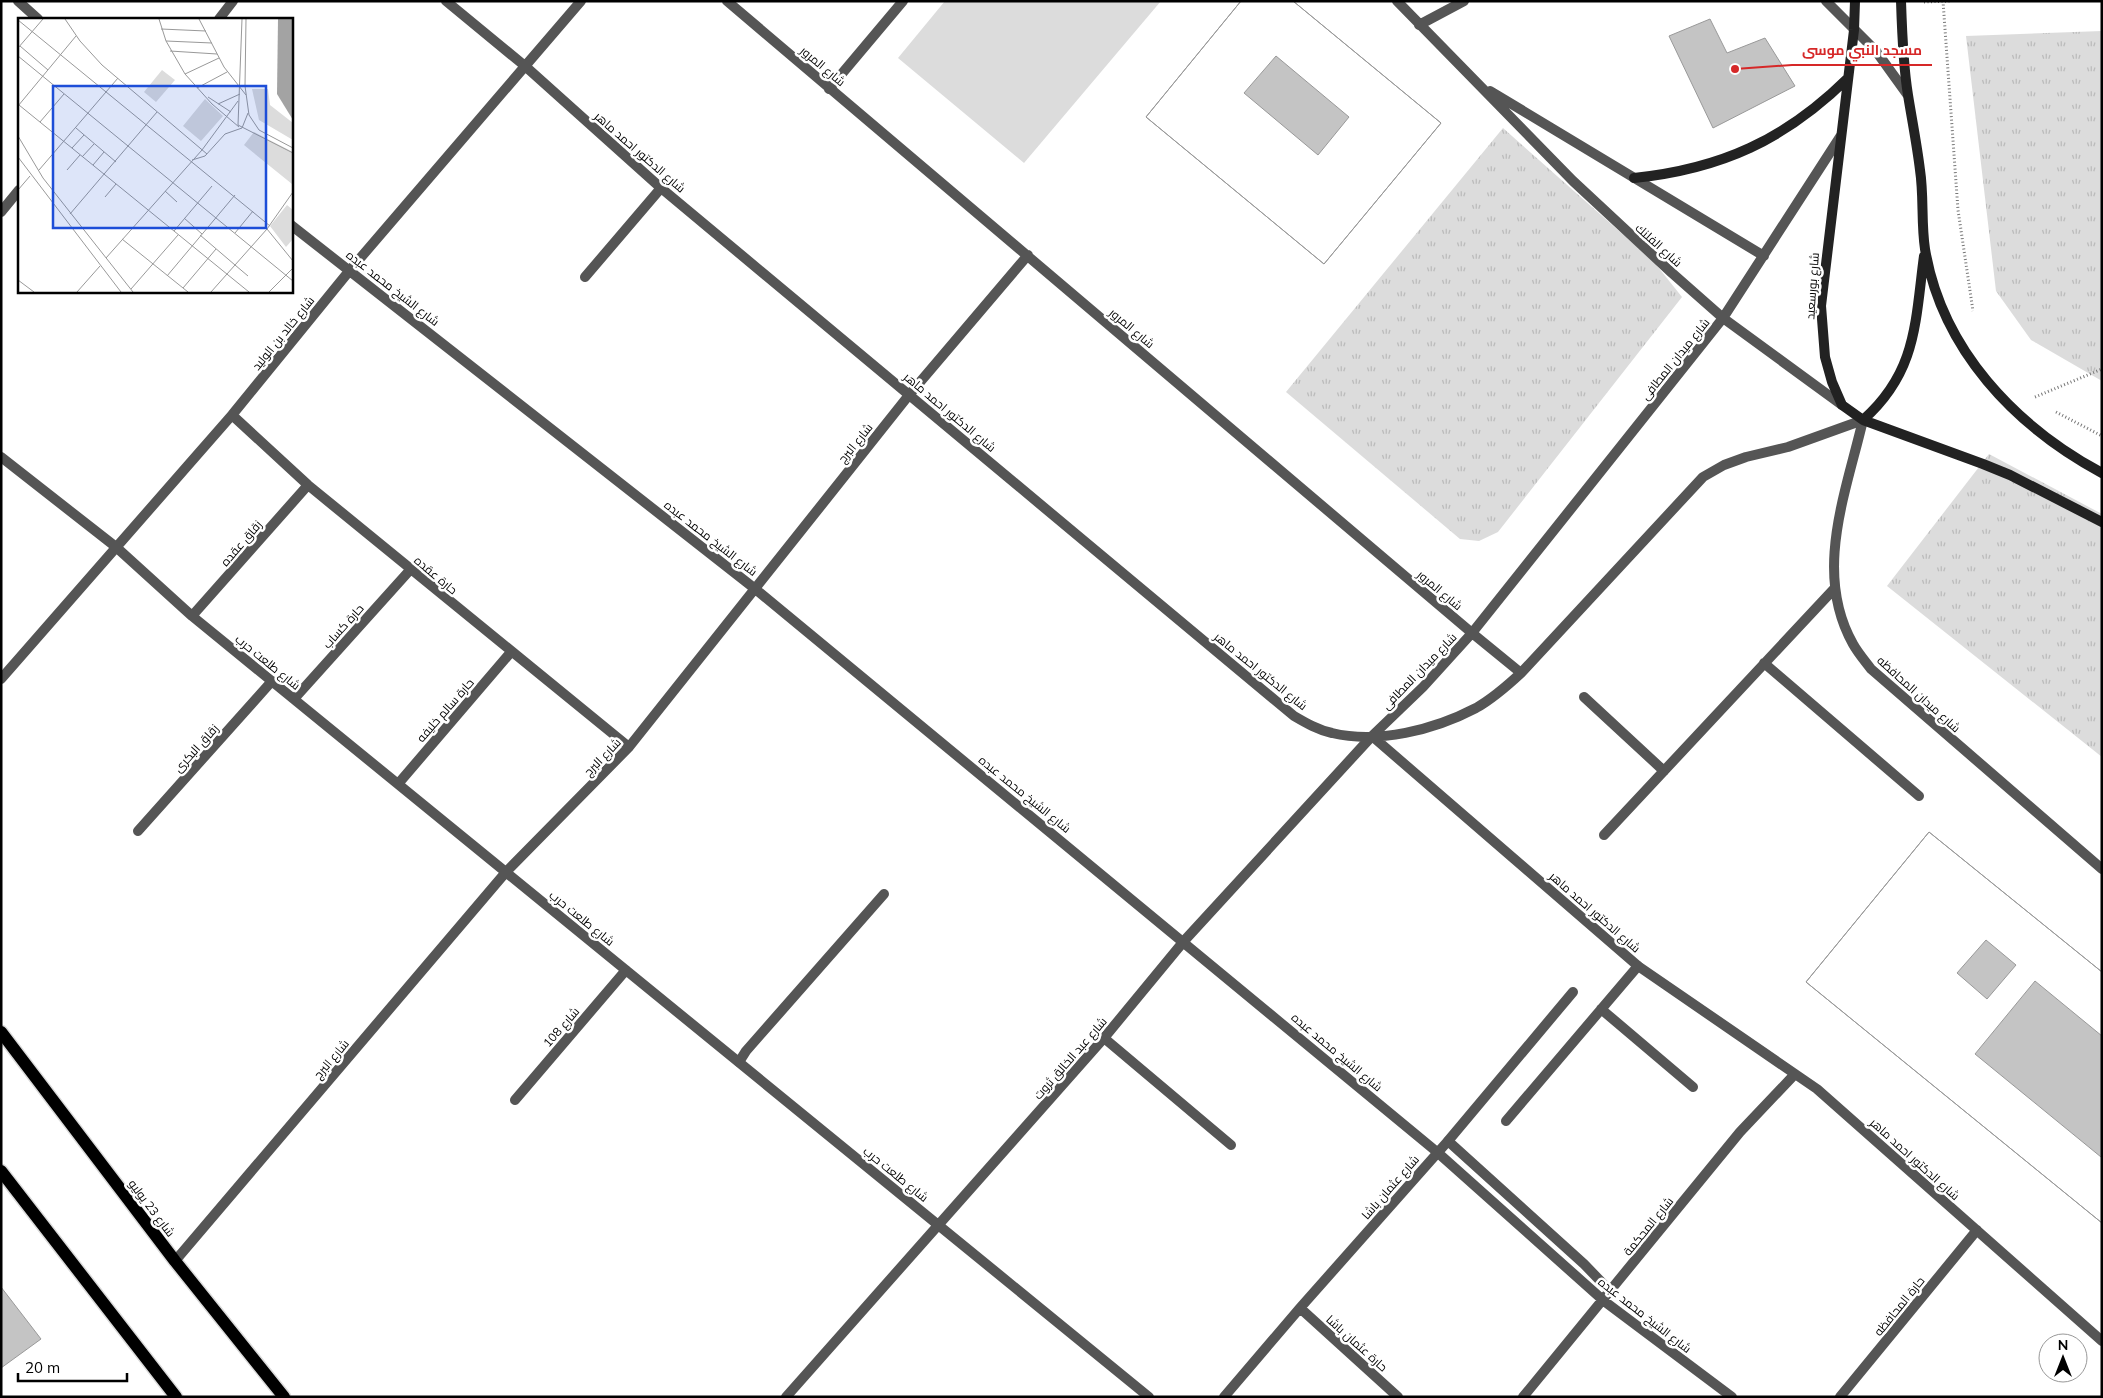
<svg xmlns="http://www.w3.org/2000/svg" width="2103" height="1398" viewBox="0 0 2103 1398" font-family="Mulish,Cairo,sans-serif">
<style>
.park{fill:url(#park-tufts)}
.pitch{fill:#dcdcdc}
.building{fill:#c4c4c4;stroke:#999;fill-rule:evenodd}
.lines{fill:none;stroke-linecap:round;stroke-linejoin:round}
.primary-casing{stroke:#dbdbdb;stroke-width:15}
.path{stroke:#777;stroke-width:3;stroke-dasharray:1 2.5;stroke-linecap:butt}
.service{stroke:#555;stroke-width:10}
.minor{stroke:#555;stroke-width:10}
.tertiary{stroke:#555;stroke-width:10}
.secondary{stroke:#222;stroke-width:10}
.primary{stroke:#000;stroke-width:12}
.labels{text-anchor:middle;dominant-baseline:central;stroke-width:5;stroke-linejoin:round;paint-order:stroke}
.street-label{font-size:12px;fill:#000;stroke:#fff}
.inset-road{fill:none;stroke:#999;stroke-width:1}
.view{fill:#1d4ed8;fill-opacity:0.15;stroke:#1d4ed8;stroke-width:2.5}
.inset-edge{fill:none;stroke:#000;stroke-width:2.5}
.leader{fill:none;stroke:#d62828;stroke-width:2}
.callout-dot{fill:#d62828;stroke:#fff;stroke-width:2}
.callout-label{font-size:14px;text-anchor:middle;font-weight:bold;fill:#d62828;stroke:#fff;stroke-width:5;stroke-linejoin:round;paint-order:stroke}
</style>
<defs>
<pattern id="park-tufts" width="24" height="20" patternUnits="userSpaceOnUse" patternTransform="scale(1.25)"><rect width="24" height="20" fill="#dcdcdc"/><path d="M3 7l-1-3M5 7V3M7 7l1-3M15 17l-1-3M17 17v-4M19 17l1-3" fill="none" stroke="#bbb"/></pattern>
</defs>
<rect width="100%" height="100%" fill="#fff"/>
<path class="park" d="M2102,31V381L2031,340L1996,291L1966,36Z
M1503,128L1654,262L1682,297L1498,532L1479,541L1460,539L1286,392Z
M1989,454L2102,514V757L1887,586Z"/>
<path class="pitch" d="M945,1H1161L1024,163L898,58Z"/>
<path class="building" d="M1241,1H1293L1441,123L1324,264L1146,117ZM1276,56L1349,117L1318,155L1244,93Z
M1241,1H1293L1441,123L1324,264L1146,117Z
M1710,19L1727,53L1765,38L1795,86L1713,128L1669,36Z
M1929,832L2102,972V1036L2035,981L1975,1054L2101,1157L2102,1156V1223L1806,982ZM1986,940L2016,965L1987,999L1957,973Z
M1929,832L2102,972V1223L1806,982Z
M1,1287L41,1339L1,1368Z"/>
<g class="lines">
<defs>
<path id="primary" d="M1,1032L175,1261L284,1397
M1,1171L176,1397"/>
</defs>
<use href="#primary" class="primary-casing"/>
<path class="path" d="M1943,1L1958,210L1973,311
M1924,2L1950,1
M2035,397L2102,369
M2056,412L2102,436"/>
<path class="service" d="M829,89L903,1
M1863,420C1846,493 1813,573 1853,644C1858,653 1865,661 1871,669L2102,869
M1764,663L1919,796
M1584,697L1664,771
M1604,835L1834,589
M1601,1009L1693,1087
M739,1062L746,1051L884,894
M1506,1121L1638,966
M1448,1141L1584,1264L1611,1292"/>
<path class="minor" d="M18,1L38,19
M446,1L525,66L661,188L1294,716C1306,723 1318,730 1332,733C1378,744 1434,730 1476,708C1492,699 1507,686 1521,673L1703,477L1724,465L1746,457L1788,447L1863,420
M727,1L1472,633L1521,673
M1397,1L1573,181L1672,273L1723,318L1842,405
M219,19L233,1
M1419,25L1464,1
M1490,91L1764,256
M1,212L19,190
M291,225L754,588L1437,1152L1604,1301L1732,1397
M585,277L661,188
M232,415L308,485L629,747
M1,457L116,547L192,616L1149,1397
M192,616L308,485
M1,679L232,415L350,270L581,1
M294,699L410,570
M1372,736L1638,966L1817,1089L2102,1341
M398,784L511,652
M138,831L272,681
M1104,1038L1231,1145
M515,1100L626,970
M175,1261L506,872L629,747L909,395L1028,255
M1300,1308L1398,1397
M786,1397L1104,1038L1184,941L1372,736L1423,687L1472,633L1723,318L1840,137
M1224,1397L1300,1308L1448,1141L1573,992
M1523,1397L1740,1132L1795,1074
M1840,1397L1977,1230"/>
<path class="tertiary" d="M1826,1L1876,51L1907,94"/>
<path class="secondary" d="M1855,1L1854,30L1821,306L1825,357L1832,382L1842,405L1863,420L1983,464L2010,475L2102,522
M1901,1C1902,32 1903,65 1908,95C1912,120 1917,145 1920,170C1924,196 1921,223 1925,249C1942,350 2015,426 2102,473
M1634,178C1721,169 1785,140 1848,78
M1863,420C1917,372 1915,323 1924,256"/>
<use href="#primary" class="primary"/>
</g>
<g class="labels">
<g class="street-label">
<text transform="translate(823 66) rotate(40)">شارع المرور</text>
<text transform="translate(640 152) rotate(41)">شارع الدكتور احمد ماهر</text>
<text transform="translate(1659 245) rotate(42)">شارع الفلنك</text>
<text transform="translate(1812 286) rotate(-86)">شارع بورسعيد</text>
<text transform="translate(393 288) rotate(38)">شارع الشيخ محمد عبده</text>
<text transform="translate(1132 328) rotate(40)">شارع المرور</text>
<text transform="translate(283 333) rotate(-51)">شارع خالد بن الوليد</text>
<text transform="translate(1675 359) rotate(-51)">شارع ميدان المطافى</text>
<text transform="translate(950 412) rotate(40)">شارع الدكتور احمد ماهر</text>
<text transform="translate(855 443) rotate(-51)">شارع البرج</text>
<text transform="translate(711 538) rotate(38)">شارع الشيخ محمد عبده</text>
<text transform="translate(241 543) rotate(-49)">زقاق عقده</text>
<text transform="translate(436 575) rotate(40)">حارة عقده</text>
<text transform="translate(1440 590) rotate(40)">شارع المرور</text>
<text transform="translate(343 626) rotate(-48)">حارة كساب</text>
<text transform="translate(268 662) rotate(39)">شارع طلعت حرب</text>
<text transform="translate(1261 671) rotate(39)">شارع الدكتور احمد ماهر</text>
<text transform="translate(1419 671) rotate(-46)">شارع ميدان المطافى</text>
<text transform="translate(1919 694) rotate(42)">شارع ميدان المحافظه</text>
<text transform="translate(445 710) rotate(-49)">حارة سالم خليفه</text>
<text transform="translate(196 748) rotate(-48)">زقاق البكرى</text>
<text transform="translate(602 757) rotate(-46)">شارع البرج</text>
<text transform="translate(1025 794) rotate(39)">شارع الشيخ محمد عبده</text>
<text transform="translate(1595 912) rotate(41)">شارع الدكتور احمد ماهر</text>
<text transform="translate(582 918) rotate(39)">شارع طلعت حرب</text>
<text transform="translate(561 1027) rotate(-49)">شارع 108</text>
<text transform="translate(1337 1052) rotate(40)">شارع الشيخ محمد عبده</text>
<text transform="translate(1070 1058) rotate(-49)">شارع عبد الخالق ثروت</text>
<text transform="translate(331 1059) rotate(-50)">شارع البرج</text>
<text transform="translate(1915 1159) rotate(42)">شارع الدكتور احمد ماهر</text>
<text transform="translate(896 1174) rotate(39)">شارع طلعت حرب</text>
<text transform="translate(1390 1187) rotate(-49)">شارع عثمان باشا</text>
<text transform="translate(152 1208) rotate(53)">شارع 23 يوليو</text>
<text transform="translate(1648 1226) rotate(-51)">شارع المحكمة</text>
<text transform="translate(1899 1306) rotate(-51)">حارة المحافظه</text>
<text transform="translate(1645 1315) rotate(38)">شارع الشيخ محمد عبده</text>
<text transform="translate(1357 1343) rotate(42)">حارة عثمان باشا</text>
</g>
</g>
<g transform="translate(18 18)">
<rect width="275" height="275" fill="#fff"/>
<path d="M234,71H250L252,87L275,105V122L241,102ZM187,81L205,98L183,123L165,108ZM236,114L275,134L274,166L226,127ZM269,187L275,192V221L268,229L252,208Z" fill="#dcdcdc"/>
<path d="M144,52L157,62L138,84L126,74Z" fill="#dcdcdc"/>
<path d="M260,1H275V102L259,76Z" fill="#a3a3a3"/>
<path class="inset-road" d="M47,1L62,23L84,47L189,136M141,1L148,23L167,56L194,86L221,109M181,1L206,49L228,77M224,1L220,107L275,135M228,1L227,68L231,97L241,112L275,130M0,2L252,208M143,11L188,13M148,23L194,25M2,28L30,52M0,30L25,1M152,33L199,36M0,38L275,263M167,56L201,40M179,70L209,54M190,79L213,94M200,86L222,76M1,87L231,274M0,88L58,18M22,104L46,76M58,110L98,144M224,110L230,95M0,118L25,160L115,274M54,130L66,117M0,139L103,274M64,139L76,126M174,142L187,138L207,116L224,110M75,147L86,134M21,152L100,60M49,152L62,137M0,172L12,158M147,173L159,184M87,179L98,166M52,196L139,94M166,200L184,216M249,211L275,243M156,213L194,168M217,215L235,193M182,217L217,247M104,221L170,274M88,240L184,132L220,83M217,247L230,258M149,258L217,177M0,262L16,274M165,270L198,231M113,271L160,217M59,274L82,248M193,274L249,211L275,174M251,274L275,250"/>
<path class="view" d="M35,68H248V210H35Z"/>
<rect width="275" height="275" class="inset-edge"/>
</g>
<path class="leader" d="M1735 69L1792 65H1932"/>
<circle class="callout-dot" cx="1735" cy="69" r="5"/>
<g class="callout-label">
<text x="1862" y="55">مسجد النبي موسى</text>
</g>
<rect width="2103" height="1398" fill="none" stroke="#000000" stroke-width="5"/>
<g transform="translate(2063 1358)"><circle r="24" fill="#ffffff" stroke="#999999"/>
<path d="M0-4L9 19L0 12L-9 19Z" fill="#000000"/>
<text y="-8" font-size="14" font-weight="bold" text-anchor="middle" fill="#000000">N</text>
</g>
<path d="M18 1373v8h109v-8" fill="none" stroke="#000000" stroke-width="2.5"/>
<text x="25" y="1373" font-size="15" fill="#000000" stroke="#ffffff" stroke-width="4" paint-order="stroke">20 m</text>
</svg>
